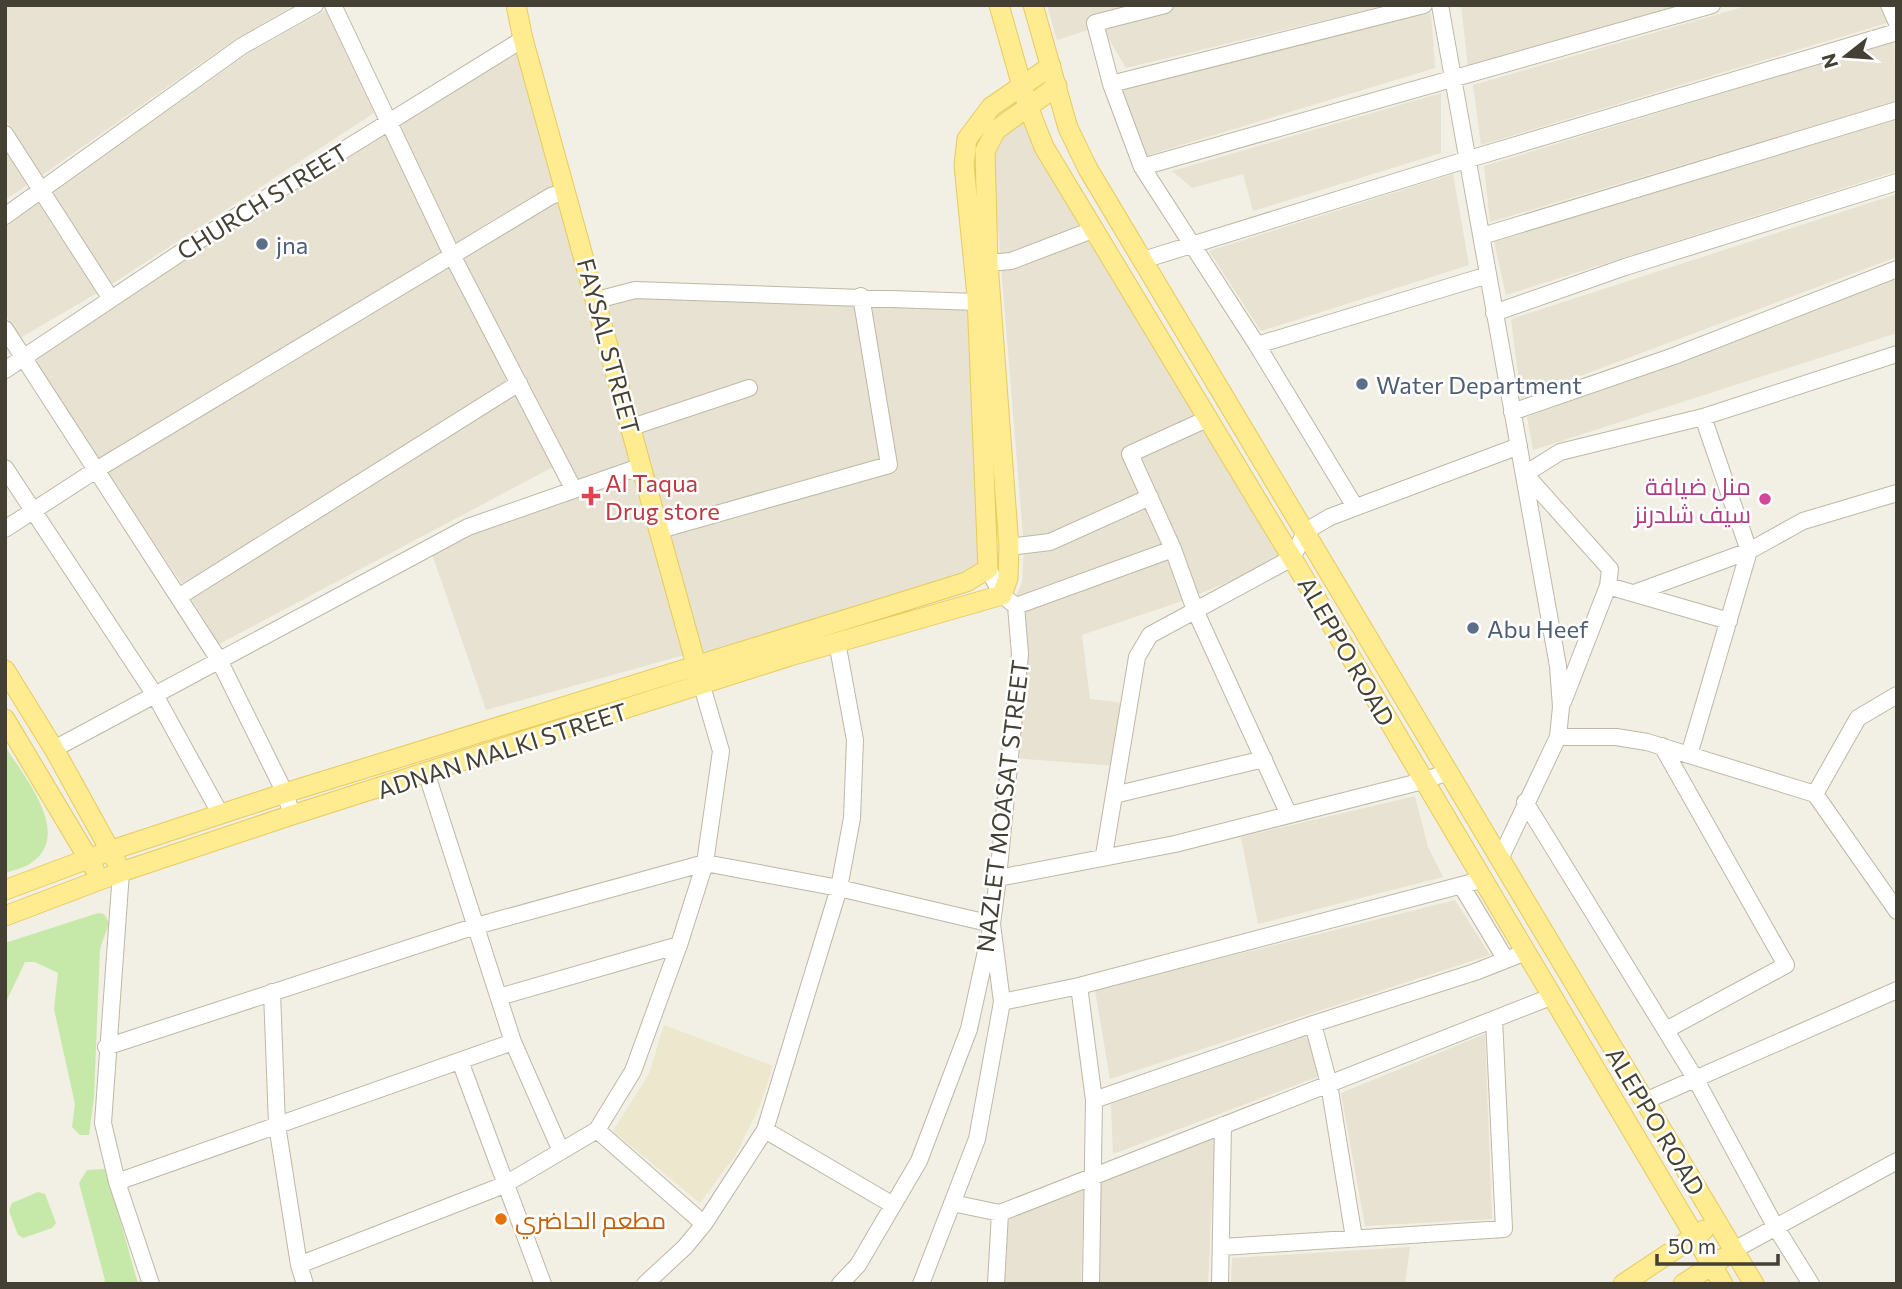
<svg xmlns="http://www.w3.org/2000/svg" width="1902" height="1289" viewBox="0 0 1902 1289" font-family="Commissioner,Cairo,sans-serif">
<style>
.residential{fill:#e7e2d1}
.education{fill:#ece7cd}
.green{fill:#c6e9aa}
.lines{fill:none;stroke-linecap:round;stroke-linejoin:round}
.minor-casing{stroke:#beb8a6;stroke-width:18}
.major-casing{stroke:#e7cb5d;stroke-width:21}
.minor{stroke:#fff;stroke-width:16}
.major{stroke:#ffeb90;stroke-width:19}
.service-dot{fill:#5c6f8a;stroke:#fff;stroke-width:2.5}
.health-dot{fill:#e0444e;stroke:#fff;stroke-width:2.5}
.hotel-dot{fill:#d1479c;stroke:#fff;stroke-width:2.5}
.food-dot{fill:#e8710a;stroke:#fff;stroke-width:2.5}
.labels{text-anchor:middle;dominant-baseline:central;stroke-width:5;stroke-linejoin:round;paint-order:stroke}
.street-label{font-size:24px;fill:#454034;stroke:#fff}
.service-label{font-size:24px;fill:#4e5e75;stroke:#fff;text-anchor:start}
.health-label{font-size:24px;fill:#be3a42;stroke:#fff;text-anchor:start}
.hotel-label{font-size:24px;fill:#b23c85;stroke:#fff;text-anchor:end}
.food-label{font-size:24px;fill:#c56008;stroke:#fff;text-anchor:start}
</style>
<rect width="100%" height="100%" fill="#f2efe4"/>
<path class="residential" d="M10,5H295L234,40L41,176L5,118V7Z
M1047,5H1387L1126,68L1101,26L1057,40Z
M1461,5H1682L1468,67Z
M1750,5H1879L1887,23L1481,145L1473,85Z
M326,10L374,113L112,284L51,193L249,53Z
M1431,13L1435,68L1138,158L1121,82Z
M1894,41L1897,101L1490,222L1484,166Z
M521,44L563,189L453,251L393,123Z
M1441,93V153L1253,211L1243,174L1192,188L1172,171Z
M1030,118L1288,556L1188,599L1082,635L1090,699L1124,703L1117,766L1014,758L1015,598L1022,583L1024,548L993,168L994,151L1007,133Z
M1897,119V171L1506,295L1494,242Z
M386,131L442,251L100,460L35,359L113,298Z
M5,149L27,185L5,200Z
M1453,174L1469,265L1261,331L1209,251Z
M1897,194V257L1521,398L1511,319Z
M565,195L637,462L575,484L456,258Z
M39,201L97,293L20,338L5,314V226Z
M450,266L507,380L183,585L107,474Z
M1897,279V333L1533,450L1527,417Z
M636,295L973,306L984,555L976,574L703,661L602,302Z
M517,392L553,467L219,644L191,598Z
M638,474L688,654L486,710L431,551L470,532Z
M1415,796L1428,847L1443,877L1258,924L1241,837Z
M1455,900L1490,955L1110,1079L1095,990Z
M1315,1033L1317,1077L1113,1154L1111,1104Z
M1485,1034L1492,1219L1365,1226L1341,1093Z
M1215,1137L1208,1284H1099L1100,1173Z
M1084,1190L1081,1284H1001L1000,1220Z
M1410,1247L1405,1284H1231L1232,1258Z"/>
<path class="education" d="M664,1025L773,1066L760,1105L735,1156L700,1203L613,1131L649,1074Z"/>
<path class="green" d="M5,746C23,776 74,834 31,863C25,868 13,870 5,873Z
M98,913L104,914L109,923L100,949L94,1097L89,1135H80L72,1127L75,1104L54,1009L58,973L35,962H25L5,1004V943Z
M106,1169L138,1284H103L105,1280L79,1183L87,1170Z
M38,1192L45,1194L56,1223L52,1228L23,1238L18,1235L9,1211L12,1203Z"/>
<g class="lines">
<defs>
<path id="minor" d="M333,5L453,257L574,490
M1165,5L1095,23L1111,84L1142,167L1257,345L1354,505
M1440,5L1558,666L1561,707L1558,737L1500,859
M1889,5L1897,23
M1111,84L1424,5
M5,134L111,299
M1142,167L1712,5
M5,216L242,46L315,5
M1482,236L1897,110
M1143,260L1469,159L1897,32
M988,263L1011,261L1095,229
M597,300L635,290L977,302
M1494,313L1625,267L1897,182
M5,329L219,660L285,793L292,815
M1257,345L1488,275
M5,370L216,229L523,39
M1512,412L1674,356L1897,269
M1209,418L1130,454L1173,549L1195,610L1289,815
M632,427L749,388
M5,468L155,695L221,815
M5,529L96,470L551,196L566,191
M660,530L889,465L861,296
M1009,547L1050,542L1150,497
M1608,586L1729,621
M1637,592L1749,551L1703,417
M180,596L519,383
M1016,606L1173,549
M1563,702L1608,586L1610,569L1525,474L1560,452L1703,417L1897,354
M1558,737H1616L1647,742L1815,794L1858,718L1897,695
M1662,746L1786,965L1666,1030
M54,749L468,527L642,466
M1689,755L1749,551L1803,521L1897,493
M427,775L513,1042L561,1151
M1815,794L1897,911
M1114,795L1264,759
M1525,802L1695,1078L1775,1226L1811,1284
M1104,855L1137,657L1150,635L1292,558L1306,531L1330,517L1519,446
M121,872L103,1123L117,1182L151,1284
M998,878L1175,844L1423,781L1448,772
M1461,885L1506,960
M1079,986L1094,1100L1091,1284
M272,992L277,1125L299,1265L305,1284
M499,997L679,945
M1002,1002L1079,986L1481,880
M1313,1024L1329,1084L1354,1238
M106,1047L476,926L705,863L839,888L992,924L1002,1002L977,1139L921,1284
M460,1061L543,1284
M1094,1100L1313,1024L1475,972L1526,952
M1645,1101L1897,990
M597,1130L704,1224
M765,1130L893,1205
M117,1182L513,1042
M952,1203L1000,1213L1553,996
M1222,1247L1504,1229L1494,1019
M1734,1250L1897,1161
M299,1265L504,1185L597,1130L633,1071L679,945L705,863L721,751L702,686
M645,1284L685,1247L704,1224L765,1130L839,888L852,818L855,740L837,642
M840,1284L858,1265L919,1161L969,1029L992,924L998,878L1020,654L1016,606L1002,595L988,569
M996,1284L1000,1213
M1220,1284L1223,1125"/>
<path id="major" d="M516,5L523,39L700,679
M999,5L1027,104L1044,147L1292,558L1723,1284
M1033,5L1068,128L1088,169L1754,1284
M5,670L54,749L116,861
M5,719L94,868
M5,890L112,850L285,793L873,611L966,582L988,569L977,296L964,165L967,139L991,107L1051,66
M5,916L121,872L292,815L790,656L1002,595L1008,578L1009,547L988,263L985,151L996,130L1057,86
M1623,1284L1704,1230
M1683,1284L1723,1258"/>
</defs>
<use href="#minor" class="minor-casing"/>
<use href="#major" class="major-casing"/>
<use href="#minor" class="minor"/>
<use href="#major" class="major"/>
</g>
<g class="service-dot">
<circle cx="262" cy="244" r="7"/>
<circle cx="1362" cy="384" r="7"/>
<circle cx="1473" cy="628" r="7"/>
</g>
<path class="health-dot" d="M587.5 485.5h7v7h7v7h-7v7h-7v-7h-7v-7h7z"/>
<circle class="hotel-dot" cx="1765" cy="499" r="7"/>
<circle class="food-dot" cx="501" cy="1219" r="7"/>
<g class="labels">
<g class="street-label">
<text transform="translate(262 201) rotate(-32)">CHURCH STREET</text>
<text transform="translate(609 346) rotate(75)">FAYSAL STREET</text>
<text transform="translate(1347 651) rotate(60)">ALEPPO ROAD</text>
<text transform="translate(502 750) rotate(-18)">ADNAN MALKI STREET</text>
<text transform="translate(1002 806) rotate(-83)">NAZLET MOASAT STREET</text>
<text transform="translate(1656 1121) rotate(59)">ALEPPO ROAD</text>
</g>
<g class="service-label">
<text x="276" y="244">jna</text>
<text x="1376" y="384">Water Department</text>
<text x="1487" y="628">Abu Heef</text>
</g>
<g class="health-label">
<text x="605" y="482">Al Taqua<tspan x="605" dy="28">Drug store</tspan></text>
</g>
<g class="hotel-label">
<text x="1751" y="485">منل ضيافة<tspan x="1751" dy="28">سيف شلدرنز</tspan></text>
</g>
<g class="food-label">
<text x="515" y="1219">مطعم الحاضري</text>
</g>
</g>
<rect width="1902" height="1289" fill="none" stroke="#454034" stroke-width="14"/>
<g transform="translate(1846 56) rotate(253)" stroke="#ffffff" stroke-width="5" paint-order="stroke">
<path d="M0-5L12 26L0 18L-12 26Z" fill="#454034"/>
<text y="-10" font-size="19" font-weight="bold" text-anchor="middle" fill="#454034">N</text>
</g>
<path d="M1657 1254v10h121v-10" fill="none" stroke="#454034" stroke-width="3.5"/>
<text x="1668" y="1254" font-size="21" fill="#454034" stroke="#ffffff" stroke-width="5" paint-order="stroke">50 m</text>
</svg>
